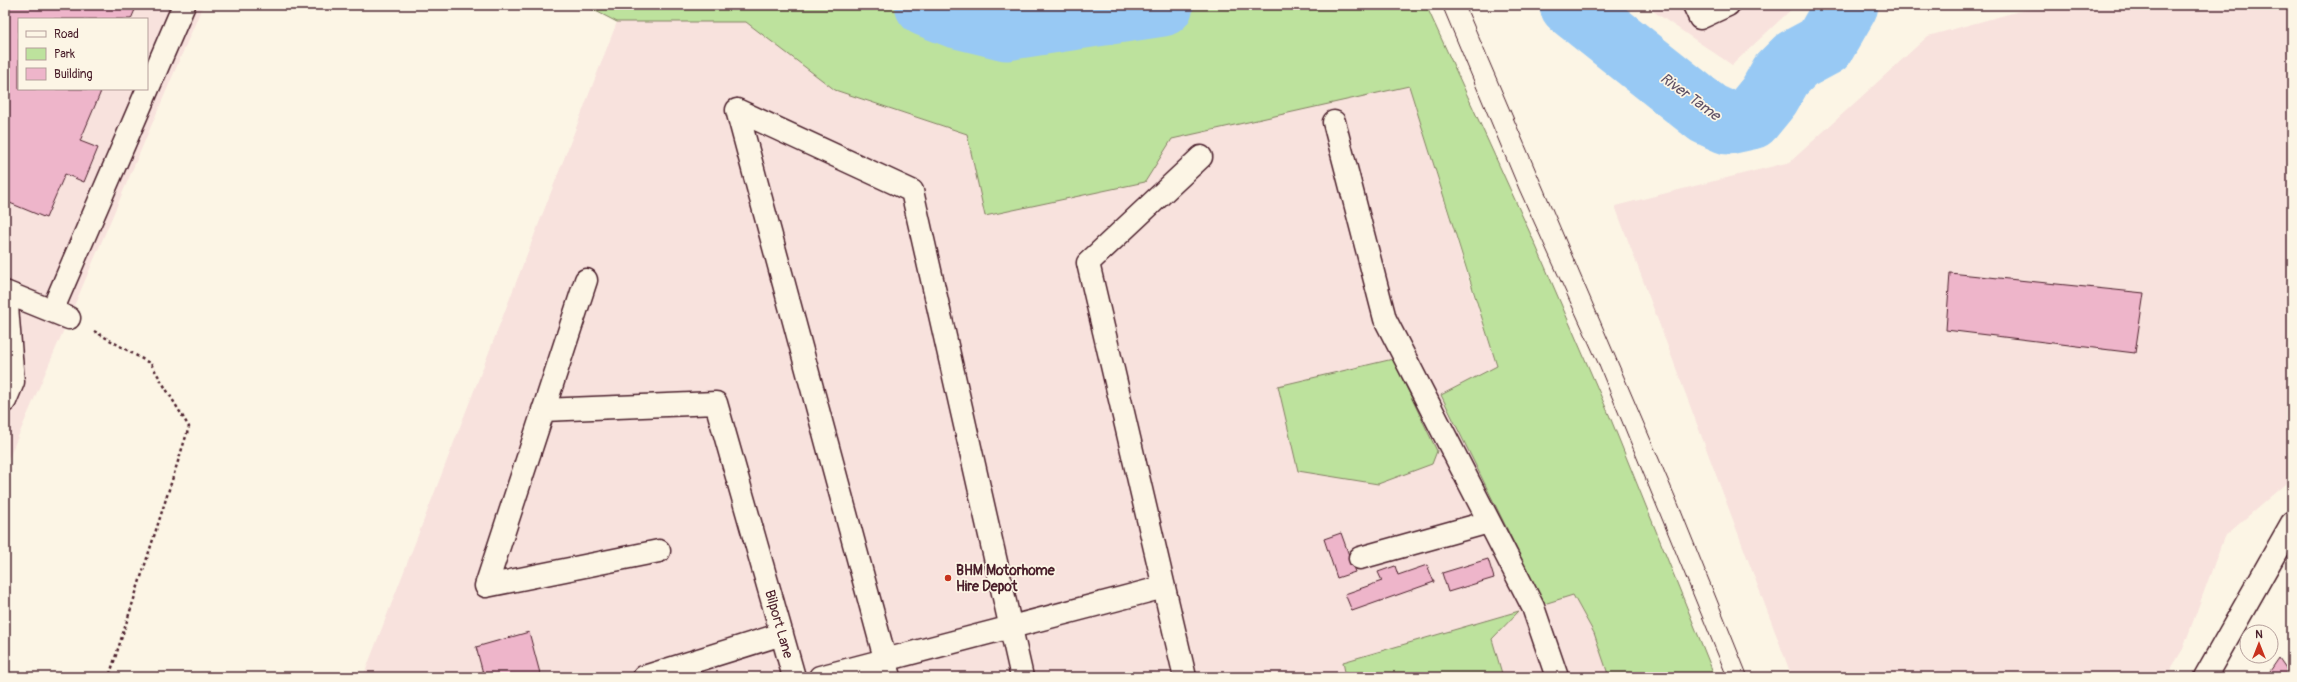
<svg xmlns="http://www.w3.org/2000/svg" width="2297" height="682" viewBox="0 0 2297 682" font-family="Pangolin,sans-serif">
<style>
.built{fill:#f8e2dd;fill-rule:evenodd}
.green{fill:#bde29d;stroke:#848064}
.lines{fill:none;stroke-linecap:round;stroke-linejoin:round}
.river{stroke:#98c9f4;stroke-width:63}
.building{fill:#eeb5ca;stroke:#4a1f2b}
.minor-casing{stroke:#4a1f2b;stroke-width:25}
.path{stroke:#4a1f2b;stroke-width:2.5;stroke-dasharray:3 3;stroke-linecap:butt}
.minor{stroke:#fcf5e5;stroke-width:22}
.tram{stroke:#4a1f2b;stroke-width:1}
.poi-dot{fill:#c8321e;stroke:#fcf5e5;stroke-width:1.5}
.labels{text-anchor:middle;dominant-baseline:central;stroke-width:3.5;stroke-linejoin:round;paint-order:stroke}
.poi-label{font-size:14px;font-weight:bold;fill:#4a1f2b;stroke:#fcf5e5;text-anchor:start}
.street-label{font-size:14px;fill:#4a1f2b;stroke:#fcf5e5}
.water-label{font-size:15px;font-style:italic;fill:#615267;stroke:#fcf5e5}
</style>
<rect width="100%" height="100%" fill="#fcf5e5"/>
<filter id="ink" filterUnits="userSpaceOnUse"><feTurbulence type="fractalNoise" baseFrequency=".025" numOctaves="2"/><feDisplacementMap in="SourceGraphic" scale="8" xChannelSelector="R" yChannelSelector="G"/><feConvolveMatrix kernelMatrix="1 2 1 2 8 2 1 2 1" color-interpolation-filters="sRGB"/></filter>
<g filter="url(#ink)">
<path class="built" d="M5,5H203L5,467ZM19,19H147V89H19Z
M1644,5H1796L1732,65Z
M2053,5H2292V478L2224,537L2183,649L2166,677H1792L1615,206L1790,162L1928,36L2016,12Z
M617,22H746L835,90L1172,139L1409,85L1471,288L1573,595L1619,677H363Z"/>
<path class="green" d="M584,5H1426L1536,246L1610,417L1715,677H1609L1594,633L1573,595L1544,604L1441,395L1497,366L1409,86L1172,139L1145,182L985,216L967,134L835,90L746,22H617Z
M1393,359L1437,451L1432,464L1378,484L1298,471L1278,386Z
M1519,611L1492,639L1503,677H1346L1343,662Z"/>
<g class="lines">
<path class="river" d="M926,5L957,17L1006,29L1162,5
M1571,5L1708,114L1728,123L1751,118L1769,96L1781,75L1796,60L1824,45L1847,5"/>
</g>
<path class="building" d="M5,5H137L131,19H19V89H102L80,141L98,148L84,182L65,174L46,218L5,201Z
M1950,273L2144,293L2135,353L1946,330Z
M1341,533L1355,572L1337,578L1324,539Z
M1488,559L1494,578L1448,592L1442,573Z
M1427,565L1434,582L1352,611L1345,594L1382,581L1378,572L1395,566L1398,575Z
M529,632L541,677H484L476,647Z
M2279,658L2292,677H2266Z"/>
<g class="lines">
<defs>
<path id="minor" d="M1694,5L1700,18L1728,5
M737,110L912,191L1022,677
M737,110L890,677
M1334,122L1385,319L1533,607L1557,677
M586,280L486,586L659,551
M5,292L69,318
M52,311L184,5
M5,401L13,382L6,293
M543,410L716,403L794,677
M1360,558L1489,522
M644,677L782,634
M820,677L1164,587
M1185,677L1088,263L1201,157
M2205,677L2292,523"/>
</defs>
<use href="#minor" class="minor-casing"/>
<path class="path" d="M94,331L151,364L189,427L109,677"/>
<use href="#minor" class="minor"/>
<path class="tram" d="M1442,5L1519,189L1598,363L1727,677
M1465,5L1677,501L1748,677"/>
</g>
</g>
<circle class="poi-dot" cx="948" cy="578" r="4"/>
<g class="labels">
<g class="poi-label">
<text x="956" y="570">BHM Motorhome<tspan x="956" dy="16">Hire Depot</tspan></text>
</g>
<g class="street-label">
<text transform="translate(779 624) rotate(74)">Bilport Lane</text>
</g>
<g class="water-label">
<text transform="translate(1690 97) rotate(36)">River Tame</text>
</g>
</g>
<rect width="2297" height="682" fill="none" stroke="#fcf5e5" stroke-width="20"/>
<rect x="10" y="10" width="2277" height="662" fill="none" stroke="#4a1f2b" stroke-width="1.5" filter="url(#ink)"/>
<rect x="18" y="18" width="130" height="72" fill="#fcf5e5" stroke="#b59f9b"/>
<rect x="26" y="31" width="20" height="6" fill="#fcf5e5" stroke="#b59f9b"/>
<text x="54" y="38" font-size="12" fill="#4a1f2b">Road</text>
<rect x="26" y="48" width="20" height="12" fill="#bde29d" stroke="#b59f9b"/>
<text x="54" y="58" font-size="12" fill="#4a1f2b">Park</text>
<rect x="26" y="68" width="20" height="12" fill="#eeb5ca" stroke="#b59f9b"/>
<text x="54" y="78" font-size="12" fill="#4a1f2b">Building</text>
<g transform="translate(2259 644)"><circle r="19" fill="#fcf5e5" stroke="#b59f9b"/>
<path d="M0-3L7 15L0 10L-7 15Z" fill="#c8321e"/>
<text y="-6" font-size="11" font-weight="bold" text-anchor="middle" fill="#4a1f2b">N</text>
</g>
</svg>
